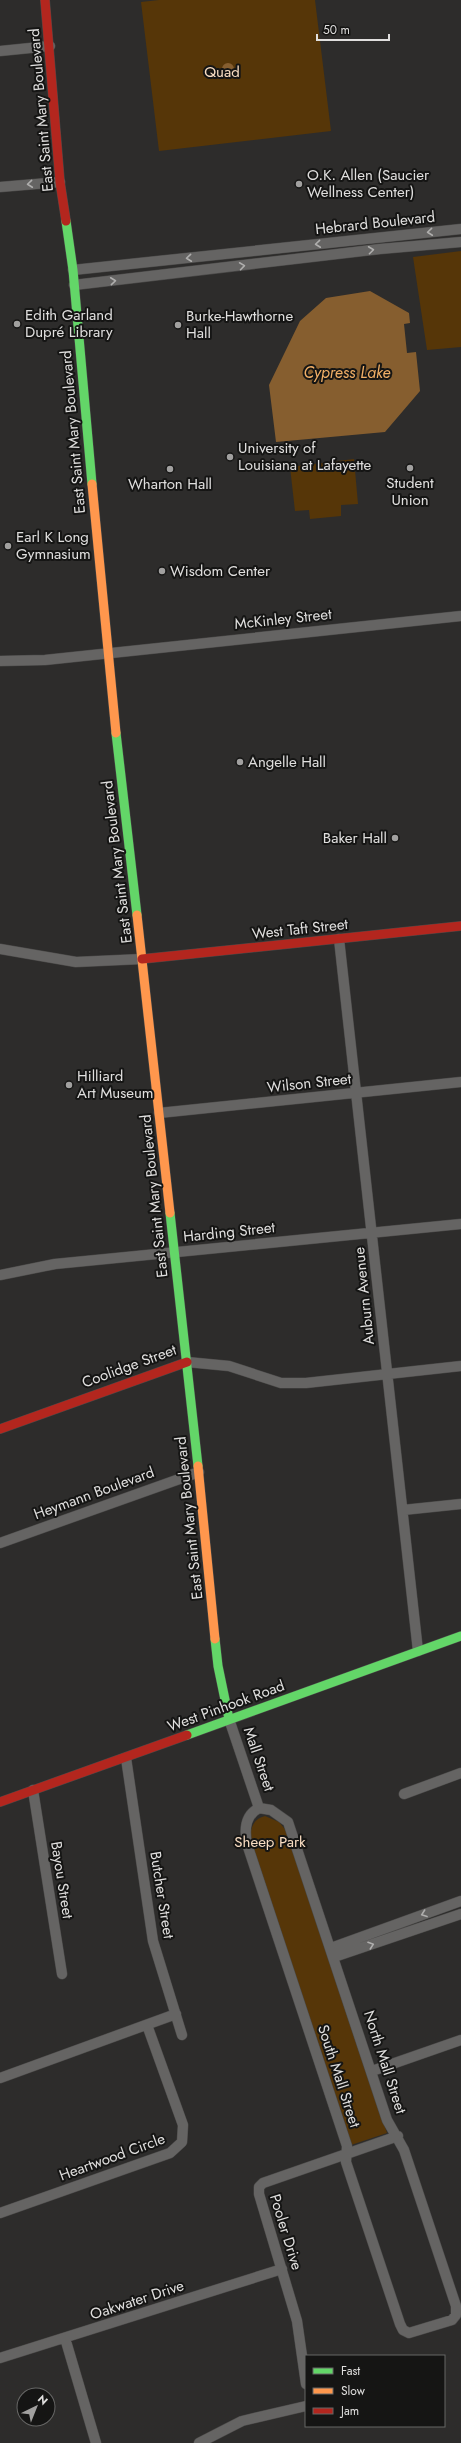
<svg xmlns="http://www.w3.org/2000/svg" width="461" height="2443" viewBox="0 0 461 2443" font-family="Jost,sans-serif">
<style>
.green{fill:#563608}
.water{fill:#865e2f}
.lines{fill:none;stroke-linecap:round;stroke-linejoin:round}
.street-casing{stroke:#4a4948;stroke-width:11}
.fast-casing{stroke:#4a4948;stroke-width:10}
.slow-casing{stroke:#4a4948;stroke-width:10}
.jam-casing{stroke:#4a4948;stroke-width:10}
.street{stroke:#656463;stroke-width:10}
.fast{stroke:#63d668;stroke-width:9}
.slow{stroke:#ff974d;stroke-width:9}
.jam{stroke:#b3261e;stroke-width:9}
.oneway{stroke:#afaead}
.poi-dot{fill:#a1a09f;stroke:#151514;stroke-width:1.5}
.labels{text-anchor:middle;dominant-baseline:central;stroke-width:4;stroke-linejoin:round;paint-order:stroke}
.park-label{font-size:15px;fill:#fadec3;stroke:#151514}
.street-label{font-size:15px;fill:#e0dfde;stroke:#151514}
.poi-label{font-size:15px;fill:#e0dfde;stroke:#151514;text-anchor:start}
.water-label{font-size:16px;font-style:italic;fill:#f1af66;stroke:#151514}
</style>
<rect width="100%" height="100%" fill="#2d2c2b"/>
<path class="green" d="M159,0H315L331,131L159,151L141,2Z
M461,251V347L427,350L413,257Z
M354,459L358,504L341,505V516L310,519L309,510L295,511L290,467Z
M265,1816L279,1822L288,1833L387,2133L351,2145L250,1842C250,1830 252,1819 265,1816Z"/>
<path class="water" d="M222 69a6 6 0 1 1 12 0a6 6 0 1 1-12 0Z
M370,291L409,313L410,323L404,324L407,353L416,352L420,391L385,432L276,442L269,385L300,321L326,298Z"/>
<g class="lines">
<defs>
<path id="street" d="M0,51L50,46
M0,187L60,182
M73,270L461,229
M74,285L380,249L461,242
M0,661L45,660L461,616
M339,939L418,1651
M0,949L76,962L142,959
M159,1113L461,1082
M0,1275L55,1264L461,1224
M187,1362L229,1366L281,1383H306L461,1366
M403,1510L461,1504
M0,1543L199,1472
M229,1719L259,1808
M126,1758L153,1941L182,2035
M33,1790L62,1974
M404,1794L461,1773
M259,1808L271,1810L288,1822L387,2120L404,2150L456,2306V2315L452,2320L409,2333L403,2330L400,2324L346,2162L347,2146L247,1844C244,1829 245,1815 259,1808Z
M331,1948L461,1901
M334,1957L461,1914
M372,2071L461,2040
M0,2078L176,2014
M0,2213L170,2153L182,2142L183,2125L147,2025
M65,2338L96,2443
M0,2358L282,2269
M306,2384L297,2321L259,2194V2187L263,2183L398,2136
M199,2443L242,2421L306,2406"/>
<path id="fast" d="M66,221L73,270L92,484
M116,733L137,915
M170,1213L198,1466
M215,1639L218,1666L229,1719
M187,1735L461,1636"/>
<path id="slow" d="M92,484L116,733
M137,915L170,1213
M198,1466L215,1639"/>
<path id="jam" d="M45,0L60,182L66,221
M142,959L461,926
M0,1429L187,1362
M0,1802L187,1735"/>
</defs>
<use href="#street" class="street-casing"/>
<use href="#fast" class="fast-casing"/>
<use href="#slow" class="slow-casing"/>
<use href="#jam" class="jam-casing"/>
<use href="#street" class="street"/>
<use href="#fast" class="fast"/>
<use href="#slow" class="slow"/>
<use href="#jam" class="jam"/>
</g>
<defs><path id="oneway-chevron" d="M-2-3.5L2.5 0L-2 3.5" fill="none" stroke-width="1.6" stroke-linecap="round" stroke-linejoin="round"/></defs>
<g class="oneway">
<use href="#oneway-chevron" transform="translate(30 184) rotate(174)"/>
<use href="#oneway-chevron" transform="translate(430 232) rotate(174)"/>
<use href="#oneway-chevron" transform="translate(318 244) rotate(174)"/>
<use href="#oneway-chevron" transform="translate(371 250) rotate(-7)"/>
<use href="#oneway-chevron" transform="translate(189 258) rotate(174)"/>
<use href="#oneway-chevron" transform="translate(242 266) rotate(-8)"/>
<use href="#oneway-chevron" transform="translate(113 281) rotate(-6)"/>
<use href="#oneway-chevron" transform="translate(424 1914) rotate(160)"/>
<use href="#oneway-chevron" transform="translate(371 1945) rotate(-19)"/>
</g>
<g class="poi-dot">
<circle cx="299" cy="184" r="4"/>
<circle cx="17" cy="324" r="4"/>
<circle cx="178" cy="325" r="4"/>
<circle cx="230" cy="457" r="4"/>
<circle cx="410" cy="468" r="4"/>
<circle cx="170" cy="469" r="4"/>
<circle cx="8" cy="546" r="4"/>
<circle cx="162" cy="571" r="4"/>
<circle cx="240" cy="762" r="4"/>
<circle cx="395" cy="838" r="4"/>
<circle cx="69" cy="1085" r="4"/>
</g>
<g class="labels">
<g class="park-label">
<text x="222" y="72">Quad</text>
<text x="270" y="1842">Sheep Park</text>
</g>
<g class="street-label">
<text transform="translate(41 110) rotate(-95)">East Saint Mary Boulevard</text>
<text transform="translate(375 223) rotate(-6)">Hebrard Boulevard</text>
<text transform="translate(73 432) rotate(-95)">East Saint Mary Boulevard</text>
<text transform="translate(283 619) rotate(-6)">McKinley Street</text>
<text transform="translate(117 862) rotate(-97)">East Saint Mary Boulevard</text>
<text transform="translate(300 929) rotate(-6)">West Taft Street</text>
<text transform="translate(309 1083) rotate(-6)">Wilson Street</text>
<text transform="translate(154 1196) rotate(-96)">East Saint Mary Boulevard</text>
<text transform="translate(229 1232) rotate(-6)">Harding Street</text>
<text transform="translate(364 1296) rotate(-96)">Auburn Avenue</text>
<text transform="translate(129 1366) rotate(-20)">Coolidge Street</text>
<text transform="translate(94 1493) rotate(-20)">Heymann Boulevard</text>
<text transform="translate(189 1518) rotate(-96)">East Saint Mary Boulevard</text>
<text transform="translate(226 1706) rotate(-20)">West Pinhook Road</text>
<text transform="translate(259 1759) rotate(71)">Mall Street</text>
<text transform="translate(62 1880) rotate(81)">Bayou Street</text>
<text transform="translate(162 1895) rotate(81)">Butcher Street</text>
<text transform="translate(385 2062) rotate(72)">North Mall Street</text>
<text transform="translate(339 2076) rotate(72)">South Mall Street</text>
<text transform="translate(112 2157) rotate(-20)">Heartwood Circle</text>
<text transform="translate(286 2232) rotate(73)">Pooler Drive</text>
<text transform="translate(137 2300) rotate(-18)">Oakwater Drive</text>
</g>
<g class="poi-label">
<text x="307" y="175">O.K. Allen (Saucier<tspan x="307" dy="17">Wellness Center)</tspan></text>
<text x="25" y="315">Edith Garland<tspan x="25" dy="17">Dupré Library</tspan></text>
<text x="186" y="316">Burke-Hawthorne<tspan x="186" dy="17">Hall</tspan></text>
<text x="238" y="448">University of<tspan x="238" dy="17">Louisiana at Lafayette</tspan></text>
<text x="410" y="483" text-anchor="middle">Student<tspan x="410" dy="17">Union</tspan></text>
<text x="170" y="484" text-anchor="middle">Wharton Hall</text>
<text x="16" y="537">Earl K Long<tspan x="16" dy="17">Gymnasium</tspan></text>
<text x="170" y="571">Wisdom Center</text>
<text x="248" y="762">Angelle Hall</text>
<text x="387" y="838" text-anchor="end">Baker Hall</text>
<text x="77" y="1076">Hilliard<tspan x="77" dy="17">Art Museum</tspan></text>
</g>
<g class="water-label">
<text x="347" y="372">Cypress Lake</text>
</g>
</g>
<rect x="305" y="2355" width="140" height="72" fill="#151514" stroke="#666665"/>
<rect x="313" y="2368" width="20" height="6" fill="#63d668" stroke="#666665"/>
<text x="341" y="2375" font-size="12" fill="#e0dfde">Fast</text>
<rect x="313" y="2388" width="20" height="6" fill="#ff974d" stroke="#666665"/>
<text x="341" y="2395" font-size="12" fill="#e0dfde">Slow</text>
<rect x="313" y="2408" width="20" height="6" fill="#b3261e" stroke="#666665"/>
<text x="341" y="2415" font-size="12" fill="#e0dfde">Jam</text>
<g transform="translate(36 2407) rotate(43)"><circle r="19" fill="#151514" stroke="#666665"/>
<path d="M0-3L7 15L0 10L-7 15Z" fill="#a1a09f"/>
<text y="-6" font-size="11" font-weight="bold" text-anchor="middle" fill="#e0dfde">N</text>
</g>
<path d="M317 34v6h72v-6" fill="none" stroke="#e0dfde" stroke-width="2"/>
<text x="323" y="34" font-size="12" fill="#e0dfde" stroke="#151514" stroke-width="3" paint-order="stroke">50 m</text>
</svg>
